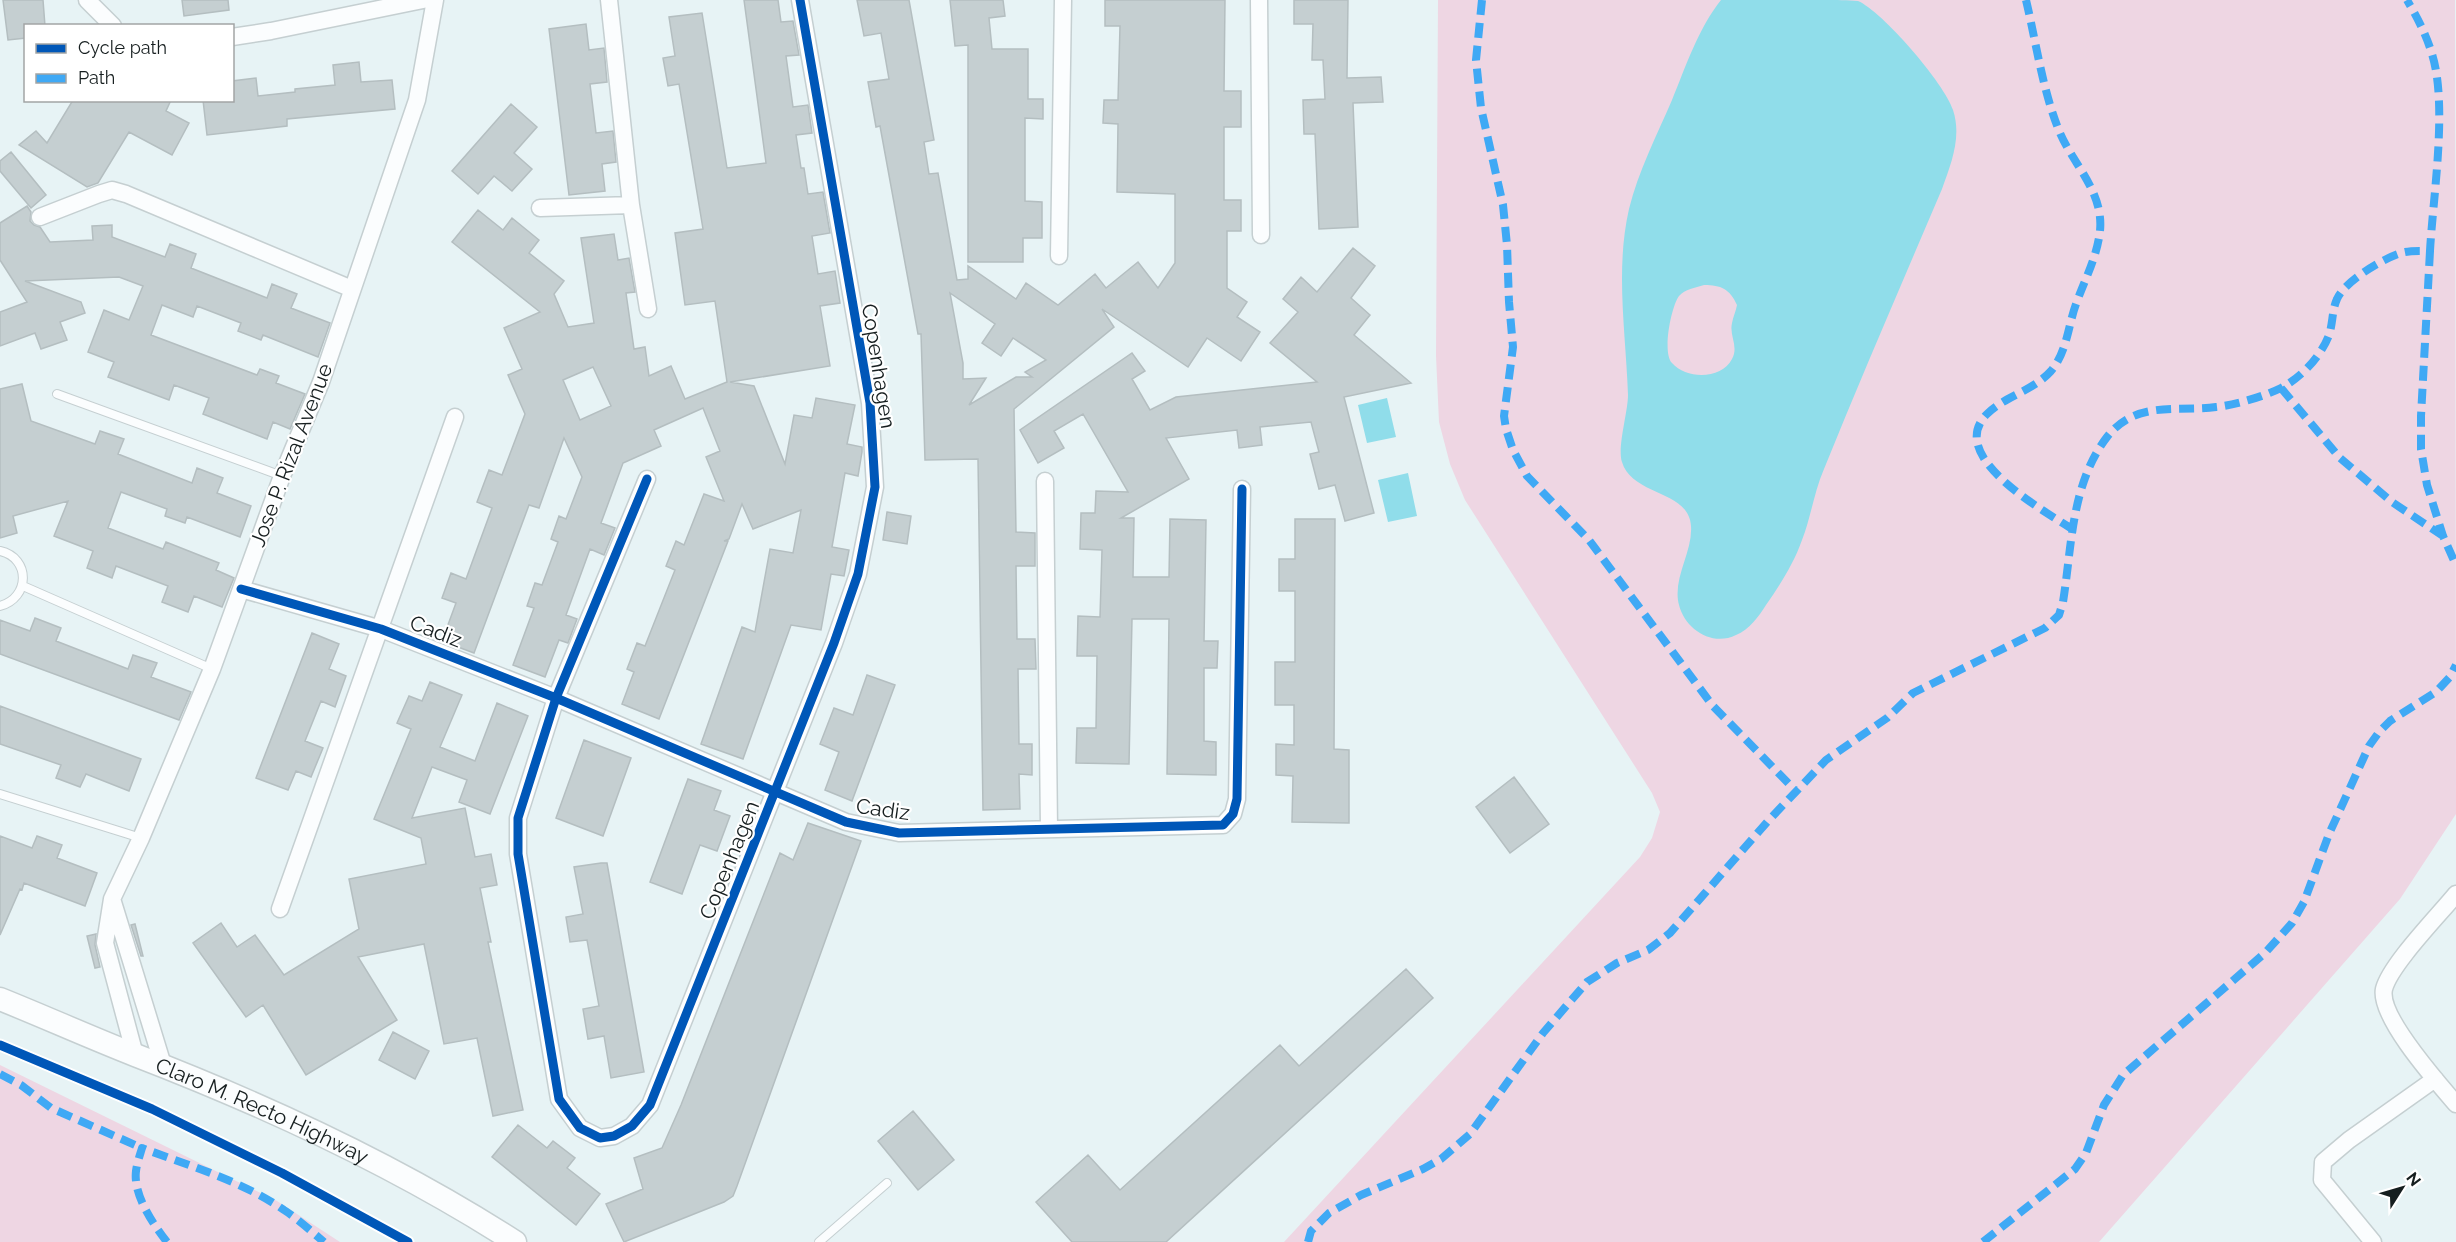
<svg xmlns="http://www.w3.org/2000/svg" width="2456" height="1242" viewBox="0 0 2456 1242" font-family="Raleway,sans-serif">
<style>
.green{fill:#eed6e3}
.water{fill:#90ddea;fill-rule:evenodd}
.building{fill:#c5cfd1;stroke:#b4bec0;stroke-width:1.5;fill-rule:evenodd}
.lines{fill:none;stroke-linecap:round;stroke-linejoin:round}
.lane-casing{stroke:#c5cfd1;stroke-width:10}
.street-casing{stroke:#c5cfd1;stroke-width:19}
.secondary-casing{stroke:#c5cfd1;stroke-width:25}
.lane{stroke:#fbfdfe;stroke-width:8}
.street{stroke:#fbfdfe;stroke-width:16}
.secondary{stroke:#fbfdfe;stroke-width:22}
.quiet{stroke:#3fa9f5;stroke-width:8;stroke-dasharray:15 8;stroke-linecap:butt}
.cycleway-casing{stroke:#fff;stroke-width:13}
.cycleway{stroke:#0057b8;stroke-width:9}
.labels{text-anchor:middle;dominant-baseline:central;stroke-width:4.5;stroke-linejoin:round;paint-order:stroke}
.street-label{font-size:21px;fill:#161e1f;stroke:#fff}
</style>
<rect width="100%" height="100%" fill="#e7f3f5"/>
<path class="green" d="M1438,0H2455L2456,814L2400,899L2099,1242H1284L1640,857L1652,838L1660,812L1652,793L1465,500L1450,464L1439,422L1436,356Z
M0,1065L277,1201L340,1242H0Z"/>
<path class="water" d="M1721,0C1756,0 1791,0 1826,0C1835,0 1849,0 1858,1C1882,11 1945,84 1953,110C1962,137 1951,164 1942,189C1902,283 1862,375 1824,469C1814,492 1811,517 1802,540C1794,563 1780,585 1766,605C1759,616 1749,630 1736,635C1712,647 1685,629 1679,605C1672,579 1693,552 1691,526C1689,490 1632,496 1622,462C1617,448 1628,412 1628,395C1626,334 1615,270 1629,209C1638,172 1657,135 1672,100C1686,66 1698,29 1721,0ZM1704,285C1721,285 1730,289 1737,305C1736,311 1733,317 1732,323C1729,336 1739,346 1732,359C1722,379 1687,380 1672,363C1662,353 1671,307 1679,296C1685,289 1695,288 1704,285Z
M1387,398L1396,437L1367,443L1358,405Z
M1408,473L1417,516L1388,522L1378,480Z"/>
<path class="building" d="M3,0H43L45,26H26V38L8,40Z
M182,0H228L229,10L184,16Z
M744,0H778L781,22L793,21L799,55L786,56L793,107L808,105L812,133L796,135L801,168H804L808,194L823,192L830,233L812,236L818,274L835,271L840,303L820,306L830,366L730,382L754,386L785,464L794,415L812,418L816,398L855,405L847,444L862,447V452L858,476L845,473L832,547L849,550L844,576L831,574L821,630L791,625L743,759L701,744L742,627L755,632L770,549L793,553L801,510L753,529L742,504L729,539L724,541H728L659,719L622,704L634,672L627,669L637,643L645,646L675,570L666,566L676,541L684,545L704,494L724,501L706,457L720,451L703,408L654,430L661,446L623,463L601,523L615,528L604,555L590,549L566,615L577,619L568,643L559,640L545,677L513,665L534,608L527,606L535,583L542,585L558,542L551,539L559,516L566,519L582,477L564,438L539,508L529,505L474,653L442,641L456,603L442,598L451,573L466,579L492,508L477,502L489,470L502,475L525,414L508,375L522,369L504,328L540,312L452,242L478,210L503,230L512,218L539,240L529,253L564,281L554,294L568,327L594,323L581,238L614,234L618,260L629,258L635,292L626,293L634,349L645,347L649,376L671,366L685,399L727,382L715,301L685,305L675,233L703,229L679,84L668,86L663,58L675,56L669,17L702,13L727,168L766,163ZM593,367L611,406L580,420L563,380Z
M857,0H909L934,140L924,142L929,174L938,173L957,280L968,279V266L1016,299L1026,283L1058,305L1095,274L1106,288L1138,262L1158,288L1175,263V194L1117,192L1118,124L1103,123L1104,100H1118L1120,26H1105V0H1225L1224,91H1241V127H1224V200H1241V231H1227V288L1247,302L1237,317L1260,332L1241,361L1207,338L1188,367L1102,309L1114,327L1014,409L1016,532L1035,533V566H1016L1017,639H1035L1036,669H1018L1019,744H1032V775L1019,774L1020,809L983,810L978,459L925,460L921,334H918L880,126L876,127L868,82L889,79L881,33L864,36ZM950,293L995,324L982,343L1001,356L1013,338L1046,360L1025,372L1032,377H1016L969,405L986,378L963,379V363Z
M950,0H1003L1005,16L989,18L992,49H1028V99H1043V119L1025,118V201L1042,202V238H1023V262H968V45L955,46Z
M1294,0H1348L1347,78L1381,77L1383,102L1353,103L1358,227L1319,229L1315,134H1304L1303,100L1325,99L1323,60H1312L1313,24H1294Z
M586,24L589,50L604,48L607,82L590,84L596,133L613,131L616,162L602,164L605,191L569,195L549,29Z
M359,62L361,82L392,80L395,109L287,119V126L207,135L203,100H232V81L256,78L258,96L295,92V89L335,85L333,65Z
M73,100H171L166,111L189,123L172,155L129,132L98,183L87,187L19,145L36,131L47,143Z
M511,104L537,127L514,153L532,169L512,191L494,176L478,194L452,171Z
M11,152L46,195L31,208L0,171V161Z
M27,206L31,212L30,221L34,225L40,227L50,242L93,240L92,226L112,225V237L165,257L170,244L196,254L191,268L267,298L272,284L297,294L291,308L330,323L318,357L263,335L261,340L238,331L241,323L197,306L193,317L162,305L151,335L257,375L260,369L279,376L276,383L305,394L290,429L273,422L267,439L203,414L209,398L174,385L169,400L108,377L114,362L88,352L104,310L129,320L143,286L119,277L25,281L81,302L85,313L60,322L67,340L41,349L35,333L0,346V312L27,302L0,260V223Z
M1353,248L1375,266L1351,298L1370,315L1354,335L1411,383L1344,397L1374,513L1345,521L1335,485L1319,489L1310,454L1319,452L1311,422L1260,427L1262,445L1239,448L1237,430L1166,438L1189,479L1121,518H1134L1133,577H1169L1170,519L1206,520L1204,641H1218L1217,668H1204V741L1216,742V775L1167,774L1169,619H1132L1129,764L1076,763L1077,728H1096L1097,656H1077L1078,616L1100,617L1102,550L1080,549L1081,513H1095L1096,491L1128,492L1083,414L1054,431L1064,448L1038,463L1020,430L1132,353L1145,371L1132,379L1150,410L1176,397L1317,382L1270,343L1298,312L1283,299L1301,277L1317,292Z
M22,384L31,421L95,444L100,431L124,439L118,454L192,483L197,468L223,478L217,493L251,506L240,537L187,517L185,523L165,516L167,509L121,492L108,528L163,549L166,542L219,563L216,570L234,578L222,607L194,596L188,612L162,602L168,586L116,566L112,578L87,568L93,551L54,536L68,501L13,516L17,533L0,538V389Z
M887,512L911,516L907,544L883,540Z
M1295,519H1335L1334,749L1349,750V823L1292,822L1293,776L1276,775V744L1294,745V705H1275V662H1295V591H1279V559H1295Z
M35,618L61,628L56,641L128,669L133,655L157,663L151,677L191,692L179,720L0,654V620L30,631Z
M312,633L339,644L329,669L346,676L335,707L321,701L305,741L323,748L311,777L296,771L288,790L256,778Z
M867,675L895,685L852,801L825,790L839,752L820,744L834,708L853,715Z
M430,682L462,695L440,747L475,761L497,703L528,716L490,814L459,802L467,780L432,767L412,818L465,808L475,857L491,854L497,885L480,888L491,942H488L523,1110L493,1116L477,1038L444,1044L424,944L358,957L397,1020L306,1075L263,1005L246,1017L193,943L221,923L237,947L255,935L284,975L359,929L349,879L426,864L421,838L374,819L411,729L397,723L409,696L422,701Z
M0,706L141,759L129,791L86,774L80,787L56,778L61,765L0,744Z
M584,740L631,758L603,836L556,818Z
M1514,777L1549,824L1510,853L1476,807Z
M688,779L721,791L714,810L730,816L717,851L700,845L682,894L650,882Z
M808,823L861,841L737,1186L733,1196L724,1202L624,1242L606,1204L643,1189L634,1158L662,1148L681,1105L780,853L793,860Z
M0,836L32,848L37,836L62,845L57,858L97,873L85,906L24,883L22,890L20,889L0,935Z
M601,863H607L644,1072L611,1078L604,1036L588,1039L583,1009L599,1006L587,940L570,942L566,917L583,914L574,867Z
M135,924L143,956H141L131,925Z
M96,934L95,945L100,967L95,968L87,936Z
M1406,969L1433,998L1166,1242H1072L1036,1202L1088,1155L1120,1190L1280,1045L1299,1066Z
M393,1032L429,1051L415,1079L379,1060Z
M913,1111L954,1160L918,1190L878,1141Z
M518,1125L547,1148L553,1141L575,1158L567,1168L600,1194L576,1225L492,1157Z"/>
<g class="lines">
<defs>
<path id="lane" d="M57,394L282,476
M0,551C31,558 30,598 0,606
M23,586L212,669
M0,794L141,838
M819,1242L887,1183"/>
<path id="street" d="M87,0L113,26
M1259,0L1261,235
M232,37L271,31L423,0
M631,205L648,309
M540,208L631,205L609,0
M40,217L99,194L112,190L126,194L352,289
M1059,256L1063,0
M647,479L556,698L518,818V854L559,1099L580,1128L600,1138L614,1136L632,1126L650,1105L834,643L858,574L875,487L870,403L800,0
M1045,481L1049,829
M241,589L381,629L556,698L846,822L899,833L1223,825L1233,814L1237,799L1242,489
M2456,894C2439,915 2390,965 2384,989C2378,1016 2438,1083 2456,1104
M113,902L163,1065
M280,909L455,417
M135,1055L105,943L112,899L141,838L212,669L282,476L321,382L417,100L435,0
M2373,1242L2322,1180L2323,1162L2349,1140L2435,1079"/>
<g id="secondary">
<path id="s1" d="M0,999C45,1017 89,1037 135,1055C265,1105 397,1166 515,1242"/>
</g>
</defs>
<use href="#lane" class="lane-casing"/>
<use href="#street" class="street-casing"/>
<use href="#secondary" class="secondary-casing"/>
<use href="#lane" class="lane"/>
<use href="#street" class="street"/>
<use href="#secondary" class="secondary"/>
<path class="quiet" d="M1482,0L1476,60L1481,108L1503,205L1507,245L1509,302L1513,347L1504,416L1506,429L1513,450L1527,476L1589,540L1713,706L1795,790
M2026,0C2036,42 2042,87 2058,128C2071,163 2104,190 2100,231C2097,257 2085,279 2076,304C2068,326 2067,352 2051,371C2033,391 2005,396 1987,414C1945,456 2043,510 2072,529
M2430,251L2421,416V449L2427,485L2443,536L2456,565
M2281,388L2340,458L2392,502L2443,536
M0,1074L21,1085L51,1108L142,1148
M167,1242C153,1224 133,1195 136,1171C137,1163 140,1155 142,1148C190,1166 242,1181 284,1210C298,1219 311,1231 324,1242
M1308,1242L1311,1231L1329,1213L1361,1195L1423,1169L1441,1159L1470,1134L1543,1033L1587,982L1617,963L1648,950L1670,933L1768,821L1826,760L1887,718L1913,693L2045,628L2059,615L2063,602C2072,546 2071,484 2107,437C2136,400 2176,412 2216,407C2235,405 2265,396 2281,388C2302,377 2321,356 2329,335C2333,323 2332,310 2337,299C2344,282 2381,260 2398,254C2408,250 2419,251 2430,251C2433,196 2448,105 2432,54C2426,34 2417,17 2407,0
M1983,1242L2075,1169L2086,1153L2104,1105L2123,1075L2265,953L2292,923L2304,902L2329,834L2369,746L2379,732L2390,721L2436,692L2450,677L2456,665"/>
<defs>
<path id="cycleway" d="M647,479L556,698L518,818V854L559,1099L580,1128L600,1138L614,1136L632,1126L650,1105L834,643L858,574L875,487L870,403L800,0
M241,589L381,629L556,698L846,822L899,833L1223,825L1233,814L1237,799L1242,489
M0,1045L152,1109L282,1173L408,1242"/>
</defs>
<use href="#cycleway" class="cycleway-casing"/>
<use href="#cycleway" class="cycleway"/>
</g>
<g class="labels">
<g class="street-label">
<text transform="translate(879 366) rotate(81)">Copenhagen</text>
<text transform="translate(291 455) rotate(-69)">Jose P. Rizal Avenue</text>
<text transform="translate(436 631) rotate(21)">Cadiz</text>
<text transform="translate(883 809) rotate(8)">Cadiz</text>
<text transform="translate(729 860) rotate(-68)">Copenhagen</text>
<text stroke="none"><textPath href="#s1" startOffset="285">Claro M. Recto Highway</textPath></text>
</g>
</g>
<rect x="24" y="24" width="210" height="78" fill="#ffffff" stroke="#a2a5a5" stroke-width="1.5"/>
<rect x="36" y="44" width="30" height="9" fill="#0057b8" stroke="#a2a5a5" stroke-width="1.5"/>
<text x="78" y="54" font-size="18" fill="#161e1f">Cycle path</text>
<rect x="36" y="74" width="30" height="9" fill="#3fa9f5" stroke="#a2a5a5" stroke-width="1.5"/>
<text x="78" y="84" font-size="18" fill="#161e1f">Path</text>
<g transform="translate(2402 1188) rotate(53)" stroke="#ffffff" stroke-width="4.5" paint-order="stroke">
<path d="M0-4.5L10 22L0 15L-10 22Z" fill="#161e1f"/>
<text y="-9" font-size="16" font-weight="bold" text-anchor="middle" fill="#161e1f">N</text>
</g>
</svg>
